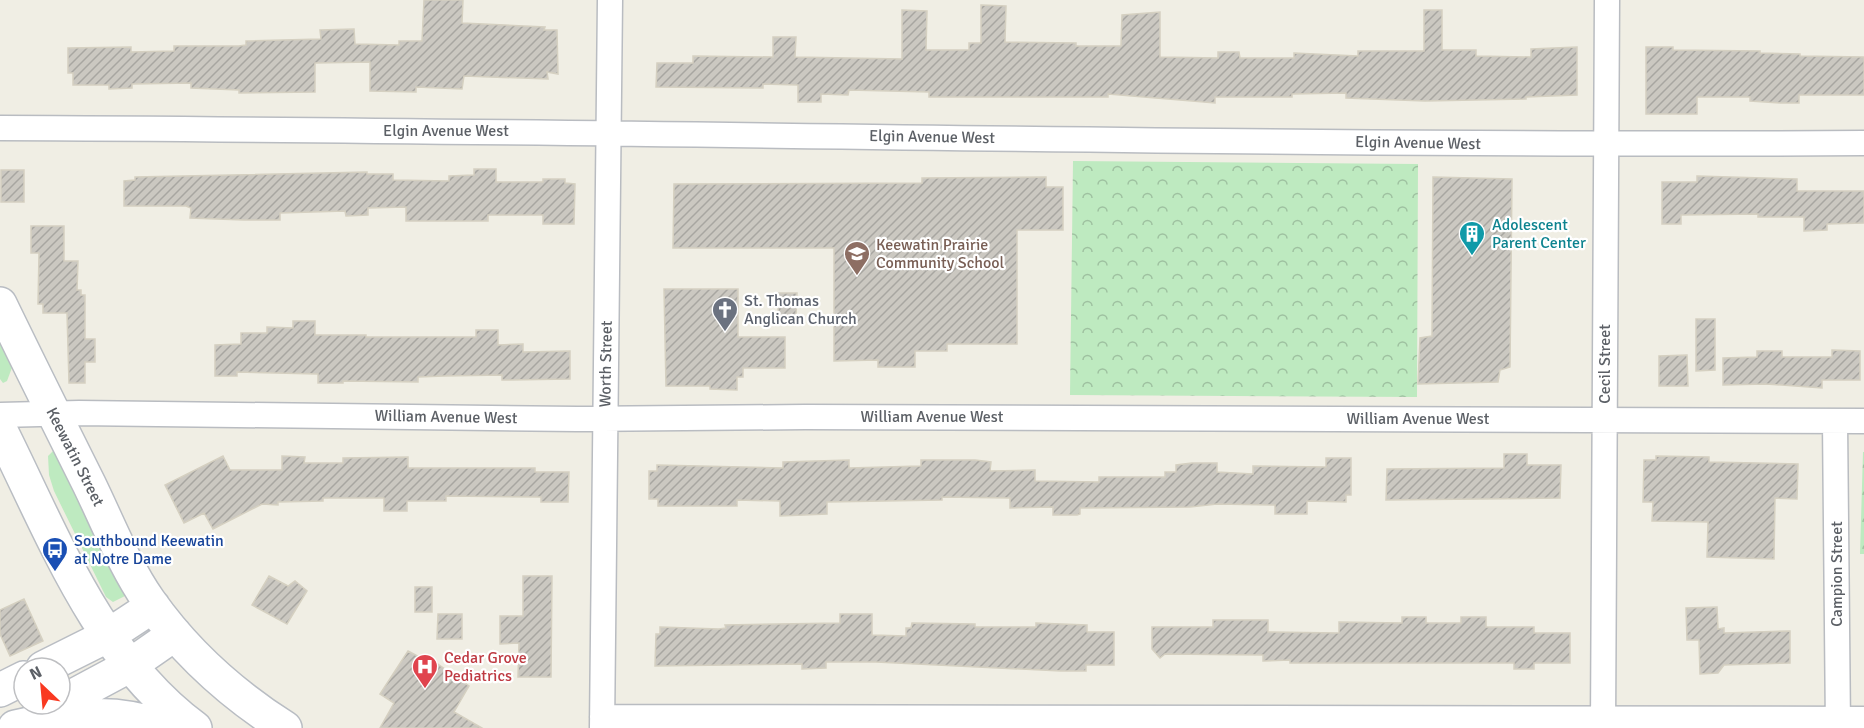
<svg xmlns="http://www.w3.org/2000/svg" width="1864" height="728" viewBox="0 0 1864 728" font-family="Signika,sans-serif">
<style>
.green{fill:#beeac0}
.park{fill:url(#park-crowns)}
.building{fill:url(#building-hatch);stroke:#d5d0c1;stroke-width:1.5}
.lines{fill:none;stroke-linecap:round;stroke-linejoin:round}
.minor-casing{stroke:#b9bcc1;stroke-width:27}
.secondary-casing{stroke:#b9bdc3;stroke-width:36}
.minor{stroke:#fff;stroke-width:24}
.secondary{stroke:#fff;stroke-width:33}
.labels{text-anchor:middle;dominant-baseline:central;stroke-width:4.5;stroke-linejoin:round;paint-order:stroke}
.street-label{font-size:16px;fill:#5c6066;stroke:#fff}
.culture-label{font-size:16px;fill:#0d838f;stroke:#fff;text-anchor:start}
.education-label{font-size:16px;fill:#785e54;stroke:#fff;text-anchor:start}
.worship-label{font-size:16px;fill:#5b616d;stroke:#fff;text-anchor:start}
.transit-label{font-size:16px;fill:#164399;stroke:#fff;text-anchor:start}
.health-label{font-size:16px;fill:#be3a42;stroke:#fff;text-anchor:start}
</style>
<defs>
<pattern id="park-crowns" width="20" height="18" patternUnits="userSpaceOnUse" patternTransform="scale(1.5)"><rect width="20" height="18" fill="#beeac0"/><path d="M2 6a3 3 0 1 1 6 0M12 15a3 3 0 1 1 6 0" fill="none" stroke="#9ec1a0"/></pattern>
<pattern id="building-hatch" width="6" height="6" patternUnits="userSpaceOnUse" patternTransform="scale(1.5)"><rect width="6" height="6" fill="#cbc8c1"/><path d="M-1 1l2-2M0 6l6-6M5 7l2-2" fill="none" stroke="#a8a6a1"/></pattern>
</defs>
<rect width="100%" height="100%" fill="#f0eee4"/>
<path class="green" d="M0,333L13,365L7,381L3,383L0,379Z
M55,449L127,595L113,602L106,597L54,491L49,475L48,456Z"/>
<path class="park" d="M1073,161L1418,164L1417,397L1070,395Z
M1863,452H1864V554H1860Z"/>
<path class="building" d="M424,0H463L462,23L545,27L544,30H557L558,74L547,72L548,79L464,76L462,89L416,87V92L370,91V62L315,63V92L239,93V90L191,88V83L132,84V88L109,89V85H73V73H68V48L131,47V52L174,51V46H239L246,45V41L321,39L320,30L354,29L355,44L399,45V41H422Z
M981,5L1006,6L1005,42L1076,43V46H1121L1122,15L1160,12V57L1218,58V52H1239L1240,58H1294V53L1358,56V51H1424V10H1442V50H1476V56L1531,57V49L1577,47V95L1526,97V99L1425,101L1346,98V93L1292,94V97H1215V103L1108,94V97H929V92L849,90L848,95L821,94V102H798V85L763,84V88L656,87L657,63H693V56L773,57V37H796L795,57L902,59V10L927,11L926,50H969V43H981Z
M1646,47H1673V50L1760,51V53L1800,54V56L1864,57V95H1799V103H1780L1750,101V97H1697V114H1646Z
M474,169H496V182H543V179H565V183L575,184L574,224H543V215H488V221H406V207L368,208V215L346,216L345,211L280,213V220H244L190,218L191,208L186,206H124V181L135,180V177L367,172V174H393V180L449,181V176L474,175Z
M1,170H24V202H1Z
M1697,176L1797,179V191H1864V223L1827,224V230L1804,231V217H1758V214L1681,215V224H1662V182H1697Z
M1046,177V187H1063V230H1017V344H947V351H915V367H878V360L834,361V248H673L674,184L922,183V178Z
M1433,177L1512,179L1510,367L1500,370L1498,382L1418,384L1420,338L1432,336Z
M31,226H64V261H78L77,290H81V295H85V339H95V362H85V383H69L67,313H43V304H38L39,253H31Z
M664,289H738V337H785V368H743V377H737V390L710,389V386H666Z
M778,293H797L796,316H778Z
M1696,319H1715V370L1696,371Z
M293,321H315V335H366V337H476V330H498V345L523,344V352L570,351V379L502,380V375L444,376L418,377V382L343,381V383H318V374L237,372V376H215V345L241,344V333H267V327L293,328Z
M1832,350L1860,351V380H1822V388L1766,384L1723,385V358L1757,357V351H1782V357H1832Z
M1687,355L1688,386H1659V356Z
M1504,454H1527V465H1561L1560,498L1386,500L1387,469L1504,468Z
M223,456L230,470H282V456L305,457L304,463H343V458L408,457V468H535V472H569L568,502H541V497L446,496V501H407V511H384V498H323V501L278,502V505L262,504L213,529L204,513L184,523L165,485Z
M1656,456L1709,457V462L1798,464L1797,499L1775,498L1774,559L1707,557L1708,522L1652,521L1653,502H1643L1644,460H1656Z
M1326,458H1351V495H1346V502L1307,501V514H1275V505L1217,504L1190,507L1080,508V514L1077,515H1053V507L1010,508V498L942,497V500L827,502V514L780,516V501L737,500V506H658V499H649V471H657V465L783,468V462L849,460V468L921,466V460H975L991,462L990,471L1035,470V481L1099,482V477H1165V472H1176V465L1192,463H1217V472L1253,474V466L1326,467Z
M269,576L288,586L295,581L307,591L287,624L252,605Z
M523,576H552L551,677H518L519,643L500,644V616H523Z
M415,587H432V612H415Z
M24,599L43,641L10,656L0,634V610Z
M1717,607L1718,629L1724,628V633L1790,631V663L1724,665L1718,673L1700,674L1699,640H1687L1686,608Z
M438,614H462V639H437Z
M840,614H872V635L906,636V628H911L912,623L975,624V627H1036V623L1087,625V632H1114V665H1086V671H1061L876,662H826V668L802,669V664L655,666L656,634H660V627L719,629L726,628L725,625L840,623Z
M1402,617H1426V623H1461V617H1486V627H1534V633H1570V663H1534V669H1514V663H1290V660L1263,661V655L1165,654L1160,658L1152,649V627H1213V620H1268V632L1339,633V622L1402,623Z
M408,651L423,659L425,655L469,686L454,712L482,728H380L394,703L380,694Z"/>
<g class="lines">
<defs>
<path id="minor" d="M0,128C621,130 1243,147 1864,143
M0,415L79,413L577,419L805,417L1864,421
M1835,421L1838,728
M602,717L1864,719
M602,728L610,0
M1603,728L1607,0"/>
<path id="secondary" d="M0,304C29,364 59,424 89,484C108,523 124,565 149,601C185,652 233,695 285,728
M0,429C52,533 98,657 195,728
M43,668L109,635L153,606
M0,690L24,678
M60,703L129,666L175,634
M15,727C70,715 113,708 168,728"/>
</defs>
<use href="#minor" class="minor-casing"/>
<use href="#secondary" class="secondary-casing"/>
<use href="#minor" class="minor"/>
<use href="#secondary" class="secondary"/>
</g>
<defs>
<symbol id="building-pin" viewBox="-11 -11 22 30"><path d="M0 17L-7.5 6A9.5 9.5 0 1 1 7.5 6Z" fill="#0f9aa8" stroke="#fff"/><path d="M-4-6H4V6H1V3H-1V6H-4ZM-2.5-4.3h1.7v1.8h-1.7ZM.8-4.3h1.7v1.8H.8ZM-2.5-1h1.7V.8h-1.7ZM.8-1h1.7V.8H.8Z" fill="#fff"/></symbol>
<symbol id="school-pin" viewBox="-11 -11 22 30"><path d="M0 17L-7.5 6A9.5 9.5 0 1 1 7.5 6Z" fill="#8d6e63" stroke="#fff"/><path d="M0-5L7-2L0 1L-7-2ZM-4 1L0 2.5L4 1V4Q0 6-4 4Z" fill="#fff"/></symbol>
<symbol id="church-pin" viewBox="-11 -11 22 30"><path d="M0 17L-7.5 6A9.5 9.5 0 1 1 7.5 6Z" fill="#6b7280" stroke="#fff"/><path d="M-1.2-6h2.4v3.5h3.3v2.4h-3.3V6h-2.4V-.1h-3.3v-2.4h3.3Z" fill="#fff"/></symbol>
<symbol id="bus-pin" viewBox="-11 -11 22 30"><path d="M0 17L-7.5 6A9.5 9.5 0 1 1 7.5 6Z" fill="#1a4fb4" stroke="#fff"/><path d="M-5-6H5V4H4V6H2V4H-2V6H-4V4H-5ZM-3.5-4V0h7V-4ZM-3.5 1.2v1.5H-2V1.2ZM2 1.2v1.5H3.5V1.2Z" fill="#fff"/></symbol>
<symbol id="hospital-pin" viewBox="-11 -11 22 30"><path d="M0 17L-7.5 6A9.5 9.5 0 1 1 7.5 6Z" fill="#e0444e" stroke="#fff"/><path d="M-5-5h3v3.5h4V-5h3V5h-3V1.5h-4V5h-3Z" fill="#fff"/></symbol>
</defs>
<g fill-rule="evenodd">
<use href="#building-pin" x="1457" y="219" width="30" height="40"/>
<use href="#school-pin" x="842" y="239" width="30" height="40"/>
<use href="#church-pin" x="710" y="295" width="30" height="40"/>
<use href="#bus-pin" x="40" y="535" width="30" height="40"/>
<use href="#hospital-pin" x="410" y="652" width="30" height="40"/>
</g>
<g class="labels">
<g class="street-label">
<text x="446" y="131">Elgin Avenue West</text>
<text transform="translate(932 137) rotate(1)">Elgin Avenue West</text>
<text transform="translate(1418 143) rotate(1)">Elgin Avenue West</text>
<text transform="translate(606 364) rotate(-89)">Worth Street</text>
<text transform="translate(1605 364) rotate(-90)">Cecil Street</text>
<text transform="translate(446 417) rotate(1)">William Avenue West</text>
<text x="932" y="417">William Avenue West</text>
<text x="1418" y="419">William Avenue West</text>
<text transform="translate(75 457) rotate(63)">Keewatin Street</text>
<text transform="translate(1837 574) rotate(-90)">Campion Street</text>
</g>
<g class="culture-label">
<text x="1492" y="225">Adolescent<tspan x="1492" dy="18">Parent Center</tspan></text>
</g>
<g class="education-label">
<text x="876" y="245">Keewatin Prairie<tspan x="876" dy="18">Community School</tspan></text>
</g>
<g class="worship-label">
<text x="744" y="301">St. Thomas<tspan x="744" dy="18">Anglican Church</tspan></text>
</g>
<g class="transit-label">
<text x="74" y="541">Southbound Keewatin<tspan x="74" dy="18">at Notre Dame</tspan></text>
</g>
<g class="health-label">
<text x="444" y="658">Cedar Grove<tspan x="444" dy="18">Pediatrics</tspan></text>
</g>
</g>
<g transform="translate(42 686) rotate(334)"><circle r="28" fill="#ffffff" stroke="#bebfc2" stroke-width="1.5"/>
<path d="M0-4.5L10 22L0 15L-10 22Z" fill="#f93921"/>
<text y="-9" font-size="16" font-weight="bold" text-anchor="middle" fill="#5c6066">N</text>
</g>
</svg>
